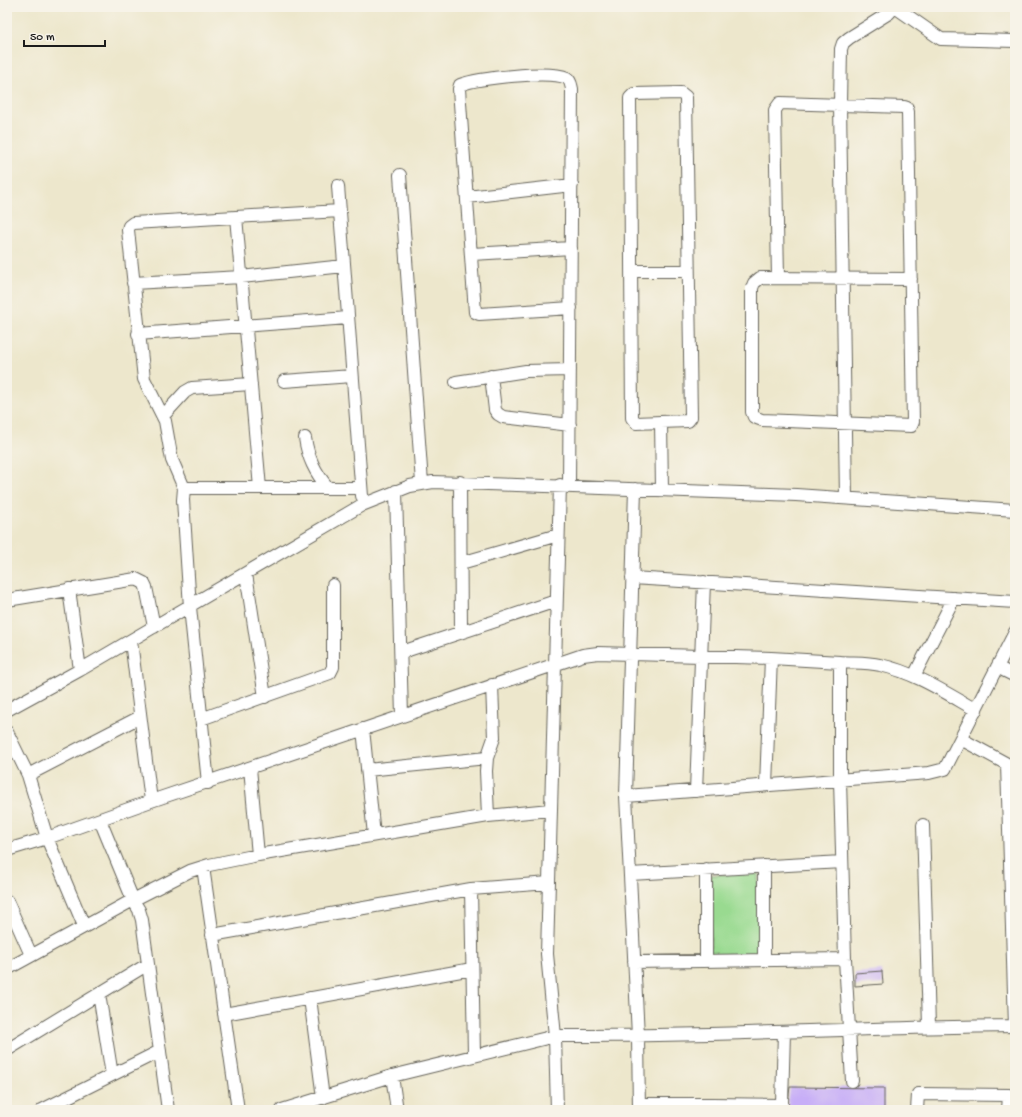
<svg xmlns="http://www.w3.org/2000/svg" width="1022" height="1117" viewBox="0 0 1022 1117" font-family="'Gochi Hand',sans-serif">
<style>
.green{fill:#99da90;stroke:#5a7b56}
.building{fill:#c7aef7}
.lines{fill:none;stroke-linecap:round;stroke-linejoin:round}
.street-casing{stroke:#65635a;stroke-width:14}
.street{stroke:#fff;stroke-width:12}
</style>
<rect width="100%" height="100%" fill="#f7f3e8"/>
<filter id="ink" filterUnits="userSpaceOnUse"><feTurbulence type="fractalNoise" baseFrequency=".025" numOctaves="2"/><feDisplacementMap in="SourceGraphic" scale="8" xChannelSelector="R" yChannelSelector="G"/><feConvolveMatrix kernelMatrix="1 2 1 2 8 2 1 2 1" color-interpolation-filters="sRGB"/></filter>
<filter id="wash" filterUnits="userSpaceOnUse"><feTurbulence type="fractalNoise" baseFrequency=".012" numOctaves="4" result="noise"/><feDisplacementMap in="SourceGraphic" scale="16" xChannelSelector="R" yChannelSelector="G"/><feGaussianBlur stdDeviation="0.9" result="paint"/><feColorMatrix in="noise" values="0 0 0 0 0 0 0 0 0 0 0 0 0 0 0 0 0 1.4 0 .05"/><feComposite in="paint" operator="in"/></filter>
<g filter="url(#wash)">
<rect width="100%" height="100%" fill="#ede7cc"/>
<path class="green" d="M758,873L759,953L710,956L711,875Z"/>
<g id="blocks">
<path class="building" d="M882,971L883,984L855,986V973Z
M790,1087L884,1088V1110H787Z"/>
</g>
</g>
<g filter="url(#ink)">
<use href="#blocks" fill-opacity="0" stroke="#65635a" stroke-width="1"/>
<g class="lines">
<defs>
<path id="street" d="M895,7L941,39L1015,41
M400,175L422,483
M338,186L362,496
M467,197L572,185
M340,211L133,223L129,226L128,230L144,379L165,421L172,460L184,488H361
M236,217L260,488
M472,254L571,248
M631,271H688
M778,278L775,110L780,103L904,107L907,108L908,112L913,422L911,426L762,420L754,417L752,412V288L754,283L760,278L911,279
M133,283L241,277L344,266
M138,334L348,318
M491,376L495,410L498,414L503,417L570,425
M284,381L352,376
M456,382L526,371L570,370
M163,416L185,392L192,388L251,384
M661,422L688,421L691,417L686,97L681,93L634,94L630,98L632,418L636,423L661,422L662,489
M305,438C308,458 315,472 328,488
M460,482L461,632
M560,485L547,954L555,1036C709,1037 862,1027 1015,1026L1007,764L1015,768
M569,485C570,353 571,221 572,89C571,85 571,81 567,78C550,70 478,78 460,85L459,89L475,312L479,314L571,308
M184,488L183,500L190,607L208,783
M635,489L626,796L638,1036L639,1110
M396,491L402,716
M846,498L840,104L841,49L843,43L849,38L889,13L894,7
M461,563L558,535
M246,574L265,697
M632,578L1015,602
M69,589L80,670
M7,600L136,579L144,583L146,587L154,627
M131,641L151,801
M402,652L556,601
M840,662C853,663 867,662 880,665C914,672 946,693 976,710
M997,667L1015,676
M914,676L954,598
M7,710L80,670L362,505L410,486L433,482L796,495L1015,510
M201,719L330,673L333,667V585
M363,729L374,835
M7,732L28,775L47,838L84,926
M961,739L1007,764
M250,768L258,855
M367,770L487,758
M28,775L140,717
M766,785L771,658
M696,791L704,582
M626,796L929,773L945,769L1015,632
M488,816L486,771L487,758L494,738L492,685
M100,820L133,900L139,910L142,920L148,964
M923,825L929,1026
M7,850L47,838L151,801L583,655L598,653L771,658L840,662V780L845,959L852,1081
M764,866V960
M203,867L238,1110
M706,869V961
M630,874L842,862
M471,889L474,1055
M7,901L31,955
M212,935L471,889L549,883
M634,962L845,959
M7,969L133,900L190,871L209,865L258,855L488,816L550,810
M99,994L112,1075
M310,998L323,1098
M224,1014L472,969
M7,1050L148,964L168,1110
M392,1076L397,1110
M639,1104H712V1110
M712,1104L780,1105L782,1103L784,1032
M42,1110L160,1051
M282,1110L392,1076L555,1036L557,1110
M917,1110L918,1094L1009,1095L1008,1110"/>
</defs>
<use href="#street" class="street-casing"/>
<use href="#street" class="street"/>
</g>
</g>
<rect width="1022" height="1117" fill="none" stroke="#f7f3e8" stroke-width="24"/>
<path d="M24 40v6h81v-6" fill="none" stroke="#1c1c1c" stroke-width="2"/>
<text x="30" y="40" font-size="12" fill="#1c1c1c" stroke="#f7f3e8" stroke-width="3" paint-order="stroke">50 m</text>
</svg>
